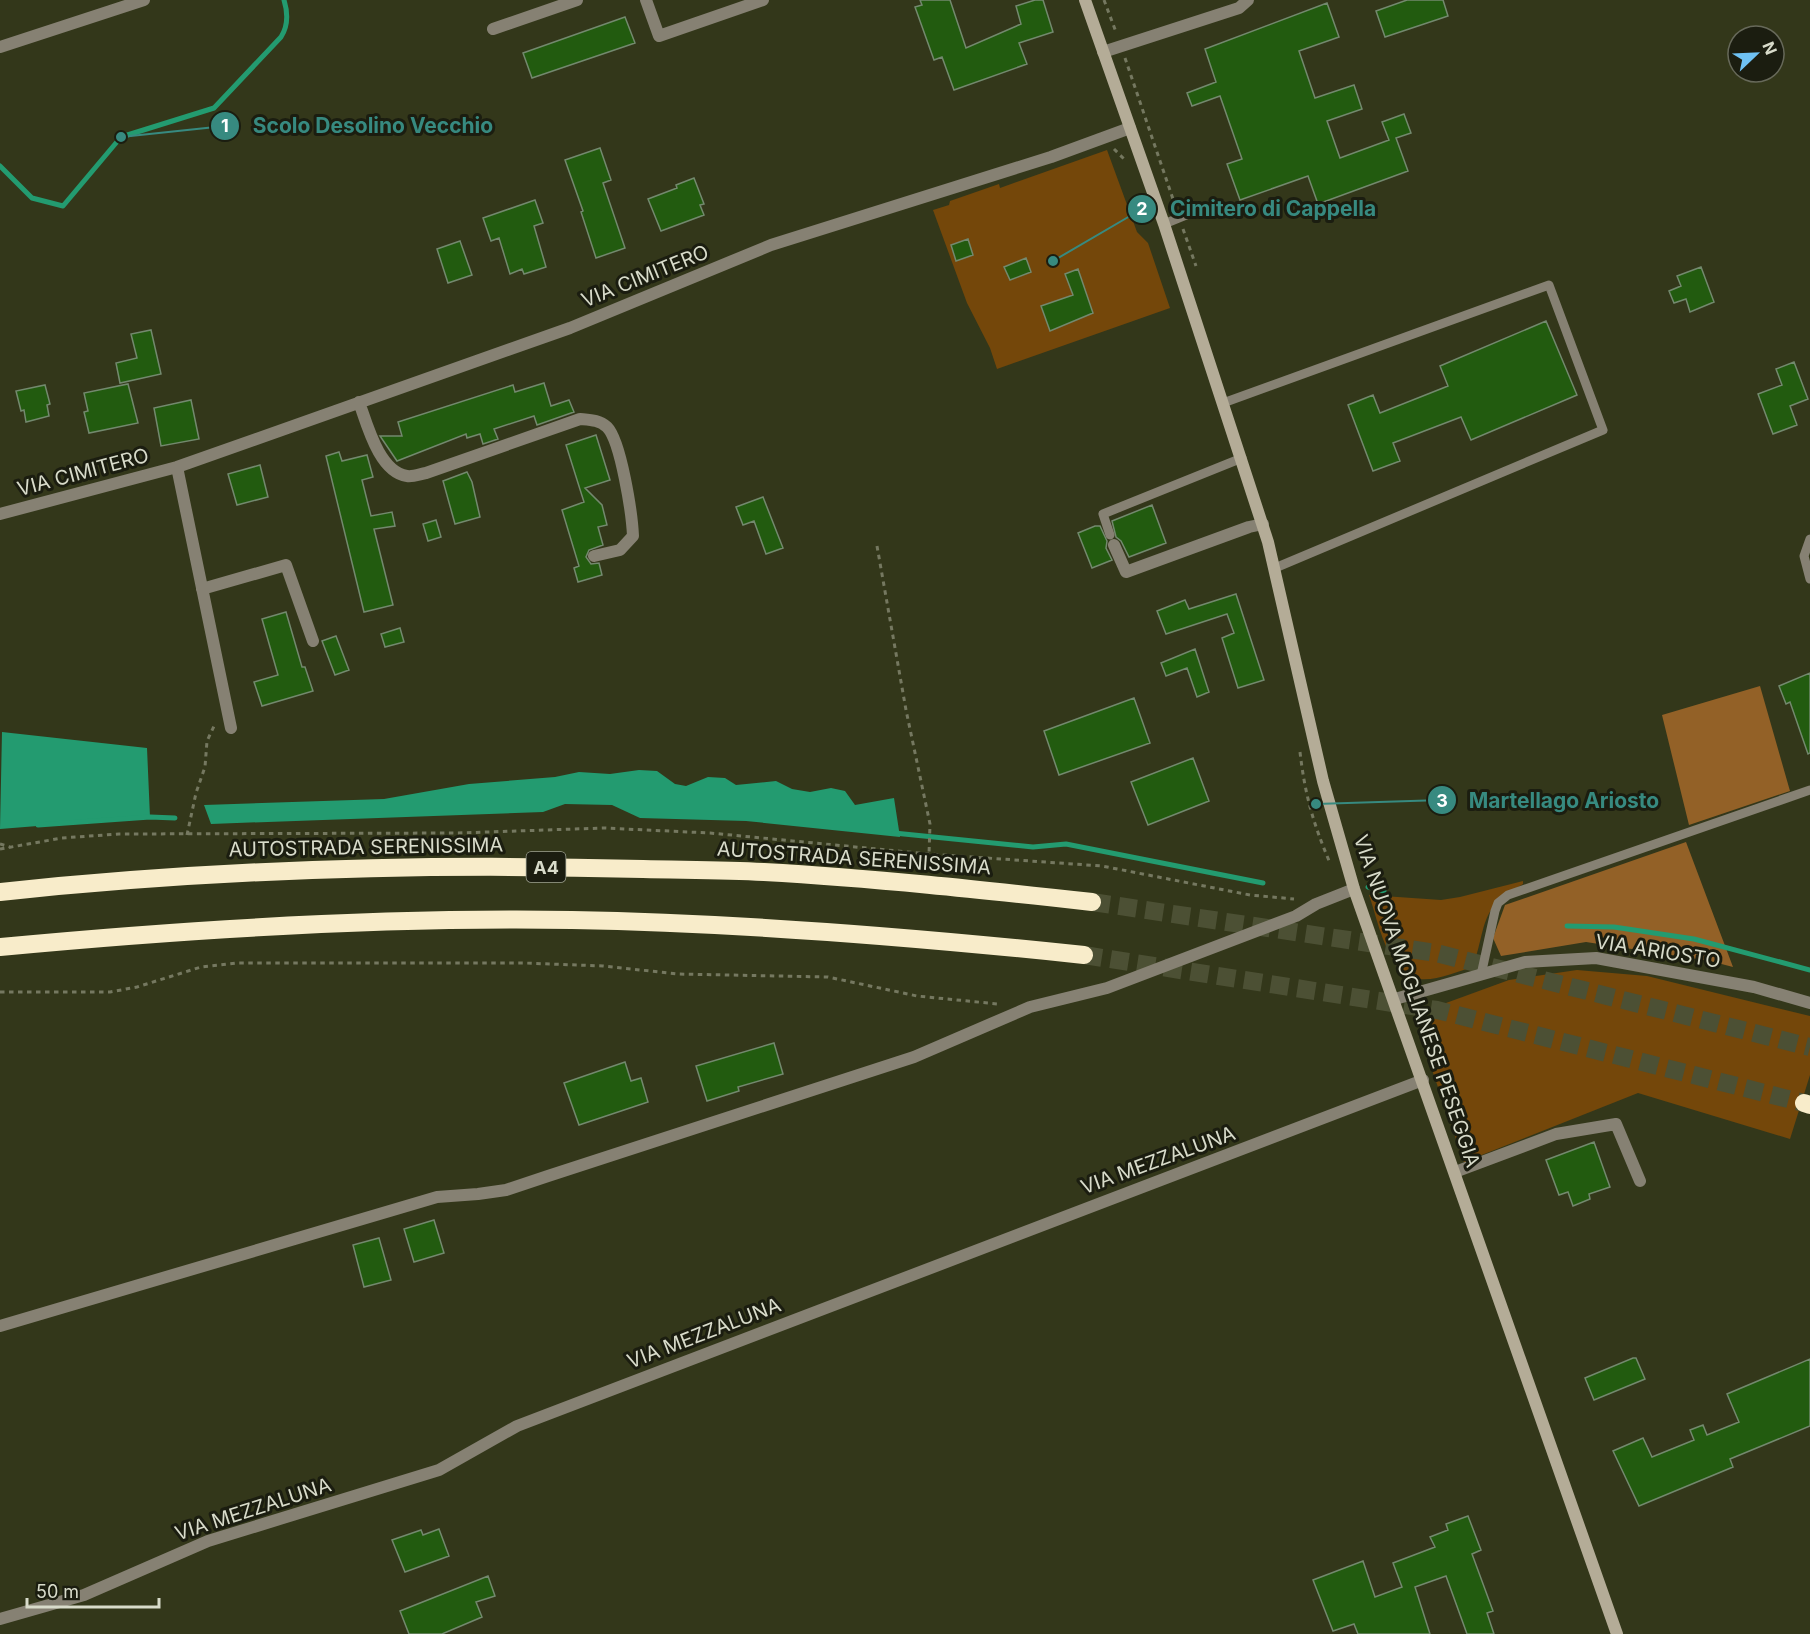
<svg xmlns="http://www.w3.org/2000/svg" width="1810" height="1634" viewBox="0 0 1810 1634" font-family="Inter,sans-serif">
<style>
.green{fill:#74470a}
.forest{fill:#936127}
.water{fill:#239b70}
.lines{fill:none;stroke-linecap:round;stroke-linejoin:round}
.stream{stroke:#239b70;stroke-width:5}
.building{fill:#225b0f;stroke:#73896e;stroke-width:1.5}
.motorway-tunnel{stroke:#4c5034;stroke-width:18;stroke-dasharray:18 9;stroke-linecap:butt}
.path{stroke:#757860;stroke-width:3;stroke-dasharray:4.5 4.5;stroke-linecap:butt}
.service{stroke:#868173;stroke-width:9}
.minor{stroke:#868173;stroke-width:12}
.secondary{stroke:#b4ac97;stroke-width:12}
.motorway{stroke:#f8ecca;stroke-width:18}
.labels{text-anchor:middle;dominant-baseline:central;stroke-width:6;stroke-linejoin:round;paint-order:stroke}
.shield{fill:#1b1d10;stroke:#9fa292;stroke-width:1.5}
.shield-label{font-size:18px;font-weight:bold;fill:#d8dbca}
.street-label{font-size:20px;fill:#d8dbca;stroke:#1b1d10}
.leader{fill:none;stroke:#378a80;stroke-width:2}
.callout-dot{fill:#378a80;stroke:#1b1d10;stroke-width:2}
.mark-label{font-size:18px;text-anchor:middle;font-weight:bold;fill:#fff}
.callout-label{font-size:21px;text-anchor:middle;font-weight:bold;fill:#378a80;stroke:#1b1d10;stroke-width:6;stroke-linejoin:round;paint-order:stroke}
</style>
<rect width="100%" height="100%" fill="#33371a"/>
<path class="green" d="M1107,150L1137,232L1148,243L1170,308L997,369L990,348L967,303L933,210L949,205L950,201L999,184L1000,188Z
M1523,881V884C1478,910 1488,922 1473,967C1456,972 1437,981 1419,979C1387,974 1378,920 1369,895L1441,900L1460,897Z
M1577,970L1647,976L1810,1016V1075L1790,1139L1638,1093L1464,1162L1423,1044L1428,1022L1446,1003L1509,980Z"/>
<path class="forest" d="M1760,686L1790,791L1689,825L1662,715Z
M1686,842L1733,967L1710,961L1586,942L1501,956L1493,938L1505,905Z"/>
<path class="water" d="M2,732L147,748L150,817L0,829Z
M639,770L657,771L675,784L686,786L708,777L725,778L736,785L776,781L792,789L810,792L831,788L845,791L855,805L894,798L900,837L746,821L640,818L612,805L565,804L543,812L211,824L204,805L384,799L469,784L555,777L579,772L610,774Z"/>
<g class="lines">
<path class="stream" d="M0,166L32,198L63,206L121,137L214,108L281,37C288,26 288,13 284,0
M38,825L150,817L175,818
M894,833L1033,847L1066,844L1263,883
M1368,887L1384,891
M1567,926L1614,927L1694,939L1810,970"/>
</g>
<path class="building" d="M920,0H950L966,48L1021,24L1016,6L1035,0H1043L1053,32L1019,43L1027,64L954,90L942,57L934,60L915,7L922,5Z
M1407,0H1443L1448,16L1385,37L1376,11Z
M1327,3L1339,37L1299,51L1315,98L1354,85L1362,109L1327,121L1340,158L1389,140L1382,122L1404,114L1411,133L1396,138L1408,171L1318,204L1308,176L1240,200L1227,164L1242,159L1220,96L1192,106L1187,93L1216,82L1205,49Z
M625,17L635,43L532,78L523,53Z
M600,148L611,180L603,183L625,248L596,258L581,212L583,211L565,160Z
M694,178L704,204L700,205L704,215L661,231L648,199L677,188L676,185Z
M535,200L543,223L534,226L546,267L524,274L522,269L510,274L499,238L491,241L483,218Z
M968,239L973,255L956,261L951,245Z
M460,241L472,275L448,283L437,249Z
M1026,258L1031,272L1010,280L1004,267Z
M1701,267L1714,302L1690,312L1686,299L1674,303L1669,291L1681,286L1677,276Z
M1078,269L1093,313L1050,331L1041,306L1073,295L1065,274Z
M1546,321L1577,395L1471,440L1461,417L1393,443L1400,461L1373,471L1348,405L1373,395L1380,413L1448,386L1440,366Z
M151,330L161,374L120,383L116,363L137,358L131,334Z
M1794,362L1808,399L1790,406L1797,425L1773,434L1758,394L1782,385L1776,369Z
M544,383L551,406L569,400L574,412L537,425L534,416L494,429L498,439L483,444L480,434L467,438L466,434L397,461L380,436H402L398,422L513,385L515,392Z
M128,384L138,423L89,433L84,412L88,411L84,393Z
M45,385L50,404L47,405L49,416L26,422L24,410L21,411L16,391Z
M191,400L199,439L161,446L154,408Z
M596,435L610,480L585,488L602,505L607,525L598,527L603,545L589,550L586,557L591,564L599,563L602,575L578,582L574,568L579,566L562,510L584,502L566,445Z
M339,452L342,461L367,455L373,477L362,480L371,516L392,512L395,526L374,529L393,605L364,612L326,456Z
M260,465L268,497L237,505L228,474Z
M467,472L472,482L480,517L455,524L443,481Z
M763,497L783,548L766,554L754,521L743,525L736,507Z
M1152,505L1166,543L1129,557L1121,541L1116,537L1112,521Z
M436,520L441,537L428,541L423,524Z
M1095,526H1100L1107,541L1106,548L1112,560L1092,568L1078,533Z
M1236,594L1264,680L1238,688L1222,638L1234,633L1227,614L1166,634L1157,611L1185,600L1189,609Z
M286,612L302,667H305L313,691L262,706L254,682L278,675L262,619Z
M400,628L404,642L385,647L381,634Z
M336,636L349,670L335,675L322,641Z
M1195,649L1209,692L1197,697L1187,668L1166,676L1161,663Z
M1810,673V753L1808,754L1790,702L1786,704L1779,686Z
M1134,698L1150,743L1059,775L1044,731Z
M1193,758L1209,801L1148,825L1131,782Z
M774,1043L783,1074L738,1087L739,1091L707,1101L696,1066Z
M625,1062L631,1081L641,1078L648,1102L579,1125L564,1083Z
M1594,1142L1610,1187L1589,1194L1590,1199L1573,1206L1568,1192L1559,1195L1546,1160Z
M434,1220L444,1253L414,1262L404,1229Z
M379,1238L391,1280L364,1287L353,1245Z
M1633,1358H1636L1645,1379L1594,1400L1585,1378Z
M1810,1359V1426L1730,1459L1733,1467L1639,1506L1613,1451L1643,1438L1652,1457L1694,1440L1690,1430L1703,1425L1707,1435L1739,1422L1727,1394Z
M1468,1516L1481,1550L1472,1554L1493,1611L1487,1613L1494,1634H1467L1446,1576L1415,1587L1430,1634H1358L1354,1624L1333,1631L1313,1580L1363,1561L1375,1597L1402,1587L1393,1563L1435,1547L1430,1537L1448,1530L1446,1524Z
M439,1529L449,1556L405,1572L392,1540L421,1530L423,1535Z
M488,1576L495,1596L476,1602L482,1617L442,1634H409L400,1611Z"/>
<g class="lines">
<path class="motorway-tunnel" d="M1092,902L1436,953L1810,1047
M1084,955L1437,1010L1804,1103"/>
<path class="path" d="M1104,0L1116,32
M1125,58L1175,205
M1114,149L1124,159
M1183,229L1196,266
M877,546L906,710L930,824L929,854
M1300,752C1305,795 1313,823 1330,863
M187,835L196,793L205,767L207,741L215,724
M0,844L10,847
M0,849L62,838L119,834L458,833L604,828L710,833L929,854L1102,866L1250,895L1294,899
M0,992H110L137,987L201,967L237,963H524L603,966L678,974L828,977L917,996L998,1004"/>
<path class="service" d="M1164,224L1191,213
M1223,403L1549,285L1603,430L1275,568
M1110,535L1103,514L1242,458
M1810,539L1804,556L1810,579
M1481,975L1495,911L1498,903L1508,895L1810,790"/>
<path class="minor" d="M646,0L659,36L763,0
M493,29L577,0
M0,47L144,0
M1103,52L1239,8L1248,0
M359,402C367,424 379,472 407,476C413,477 420,474 426,473L580,419C591,420 599,420 607,427C621,441 632,514 633,536L620,550L594,556
M177,467L231,728
M0,514L177,467L570,328L771,245L1051,157L1130,128
M1114,545L1126,572L1249,527L1263,524
M202,589L286,565L313,641
M1395,999L1525,962L1596,958L1754,987L1810,1003
M1455,1172L1556,1134L1616,1124L1640,1181
M0,1326L437,1197L478,1194L506,1190L548,1176L914,1057L1030,1007L1107,988L1296,916L1316,904L1354,889
M0,1619L84,1595L208,1541L439,1470L517,1426L1423,1080"/>
<path class="secondary" d="M1085,0L1164,224L1268,542L1323,781L1354,889L1617,1634"/>
<path class="motorway" d="M0,892C214,869 428,863 643,869C683,870 723,870 764,872C873,878 983,890 1092,902
M0,947C190,929 381,917 572,920C744,923 914,937 1084,955
M1804,1103L1810,1105"/>
</g>
<g class="labels">
<rect class="shield" x="526.5" y="852" width="39" height="30" rx="4.5"/>
<g class="shield-label">
<text x="546" y="867">A4</text>
</g>
<g class="street-label">
<text transform="translate(645 276) rotate(-22)">VIA CIMITERO</text>
<text transform="translate(83 472) rotate(-15)">VIA CIMITERO</text>
<text transform="translate(366 847) rotate(-1)">AUTOSTRADA SERENISSIMA</text>
<text transform="translate(854 858) rotate(4)">AUTOSTRADA SERENISSIMA</text>
<text transform="translate(1658 951) rotate(9)">VIA ARIOSTO</text>
<text transform="translate(1417 1001) rotate(71)">VIA NUOVA MOGLIANESE PESEGGIA</text>
<text transform="translate(1158 1160) rotate(-20)">VIA MEZZALUNA</text>
<text transform="translate(704 1333) rotate(-21)">VIA MEZZALUNA</text>
<text transform="translate(253 1509) rotate(-18)">VIA MEZZALUNA</text>
</g>
</g>
<path class="leader" d="M121 137L225 126M1053 261L1142 209M1316 804L1442 800"/>
<g class="callout-dot">
<circle cx="121" cy="137" r="6"/>
<circle cx="1053" cy="261" r="6"/>
<circle cx="1316" cy="804" r="6"/>
<circle cx="225" cy="126" r="15"/>
<circle cx="1142" cy="209" r="15"/>
<circle cx="1442" cy="800" r="15"/>
</g>
<g class="mark-label">
<text x="225" y="132">1</text>
<text x="1142" y="215">2</text>
<text x="1442" y="807">3</text>
</g>
<g class="callout-label">
<text x="373" y="133">Scolo Desolino Vecchio</text>
<text x="1273" y="216">Cimitero di Cappella</text>
<text x="1564" y="808">Martellago Ariosto</text>
</g>
<g transform="translate(1756 54) rotate(67)"><circle r="28" fill="#1b1d10" stroke="#67695a" stroke-width="1.5"/>
<path d="M0-4.5L10 22L0 15L-10 22Z" fill="#6fc2f4"/>
<text y="-9" font-size="16" font-weight="bold" text-anchor="middle" fill="#d8dbca">N</text>
</g>
<path d="M27 1598v9h132v-9" fill="none" stroke="#d8dbca" stroke-width="3"/>
<text x="36" y="1598" font-size="18" fill="#d8dbca" stroke="#1b1d10" stroke-width="4.5" paint-order="stroke">50 m</text>
</svg>
